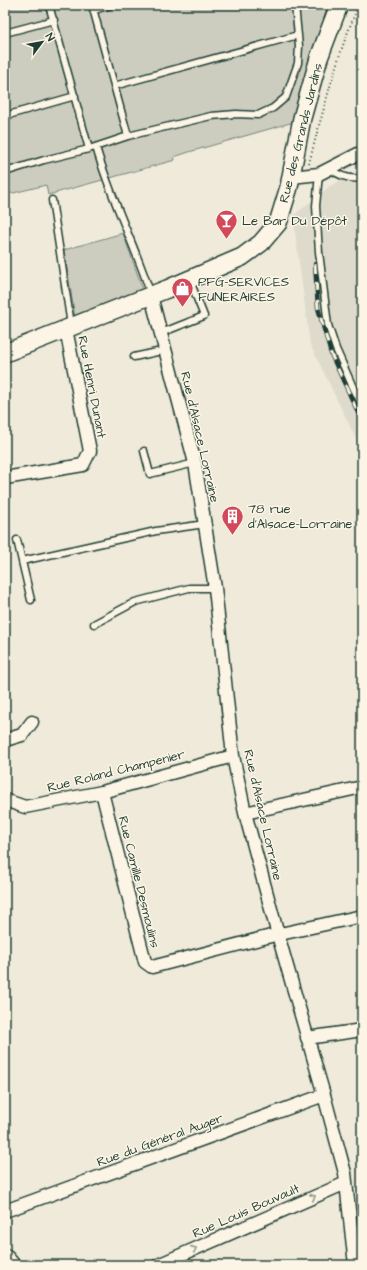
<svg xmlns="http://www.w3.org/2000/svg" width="367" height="1270" viewBox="0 0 367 1270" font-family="'Architects Daughter',sans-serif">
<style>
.built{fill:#dedbcc}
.green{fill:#cccdbf;stroke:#76857a}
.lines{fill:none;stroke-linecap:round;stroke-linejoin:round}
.lane-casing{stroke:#1f3d34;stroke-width:9}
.street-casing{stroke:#1f3d34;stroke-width:15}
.secondary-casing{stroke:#1f3d34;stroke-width:20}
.path{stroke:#1f3d34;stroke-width:2;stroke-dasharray:1 3;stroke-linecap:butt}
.lane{stroke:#fcf5e5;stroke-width:6}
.street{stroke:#fcf5e5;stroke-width:12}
.secondary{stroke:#fcf5e5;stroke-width:17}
.rail-casing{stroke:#1f3d34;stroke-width:4.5}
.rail{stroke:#fcf5e5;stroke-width:3;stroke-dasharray:9;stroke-linecap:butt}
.oneway{stroke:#8e998c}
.labels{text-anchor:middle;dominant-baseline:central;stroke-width:3;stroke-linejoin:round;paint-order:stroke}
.street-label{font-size:13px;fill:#1f3d34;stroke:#fcf5e5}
.poi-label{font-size:13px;fill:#1f3d34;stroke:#fcf5e5;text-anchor:start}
</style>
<rect width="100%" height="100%" fill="#efeada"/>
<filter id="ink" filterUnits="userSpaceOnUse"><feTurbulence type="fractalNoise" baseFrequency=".025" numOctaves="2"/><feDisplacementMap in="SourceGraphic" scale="8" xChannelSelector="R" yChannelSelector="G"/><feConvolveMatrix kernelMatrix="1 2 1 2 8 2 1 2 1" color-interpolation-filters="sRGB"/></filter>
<g filter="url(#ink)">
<path class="built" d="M362,170V451L310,344L293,216L330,186Z"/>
<path class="green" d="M5,5H332L295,124L290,123L189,152L174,157L175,160L48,195L46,185L5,195Z
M123,233L143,290L75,317L64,250Z"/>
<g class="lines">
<defs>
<path id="lane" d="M49,5L89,149L128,136L92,5
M94,10L111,5
M5,33L54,20
M114,86L298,35
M5,116L75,96
M128,136L211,116L236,114L258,115L273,108L286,97L298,63L299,46L295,5
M96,147C110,197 135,245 151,295
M329,168C339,176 349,180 362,178
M5,172L44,160L89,149
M319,174L316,206L319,252L328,325L336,349L352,385L362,405
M52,200L71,325
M161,333L204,316L190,281
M134,357L166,350
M144,451L150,474L195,463
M17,540L31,600
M22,561L156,531L205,524
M94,624L135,602L189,588H215"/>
<path id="street" d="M291,177L319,174L362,152
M151,296L195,463L215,588L233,756L245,813L278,935L324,1095L345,1173L355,1265
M5,478L83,465L90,451L66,329
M5,740L22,735L32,722
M102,792L145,962L152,967L271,936L362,916
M5,800L25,807L102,792L233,756
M245,813L362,787
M307,1038L362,1030
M5,1211L324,1095
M158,1265L346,1183"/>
<path id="secondary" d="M5,353L167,289L242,257L261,243L278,223L289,187L302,118L319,58L339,5
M5,1258L11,1265"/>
</defs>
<use href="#lane" class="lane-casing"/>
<use href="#street" class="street-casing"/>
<use href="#secondary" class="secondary-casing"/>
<path class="path" d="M309,164C314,143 320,122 326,101C335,68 345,36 359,5"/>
<use href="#lane" class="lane"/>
<use href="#street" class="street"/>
<use href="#secondary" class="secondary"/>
<defs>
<path id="rail" d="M315,264L318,308L331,354L362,421"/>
</defs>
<use href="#rail" class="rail-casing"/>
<use href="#rail" class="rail"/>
</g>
<defs><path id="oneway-chevron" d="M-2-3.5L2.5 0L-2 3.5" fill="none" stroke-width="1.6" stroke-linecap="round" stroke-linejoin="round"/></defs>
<g class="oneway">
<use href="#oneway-chevron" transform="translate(313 1197) rotate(-24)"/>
<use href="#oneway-chevron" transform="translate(194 1249) rotate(-24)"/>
</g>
</g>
<defs>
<symbol id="bar-pin" viewBox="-11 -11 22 30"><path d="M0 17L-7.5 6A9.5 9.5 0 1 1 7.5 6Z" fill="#d1495b" stroke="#fcf5e5"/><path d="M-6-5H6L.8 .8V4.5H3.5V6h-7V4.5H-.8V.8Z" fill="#fff"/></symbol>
<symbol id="shop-pin" viewBox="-11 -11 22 30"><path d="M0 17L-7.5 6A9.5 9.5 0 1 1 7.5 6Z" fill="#d1495b" stroke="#fcf5e5"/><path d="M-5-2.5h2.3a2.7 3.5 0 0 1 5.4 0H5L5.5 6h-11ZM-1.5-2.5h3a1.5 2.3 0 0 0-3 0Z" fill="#fff"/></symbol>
<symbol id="building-pin" viewBox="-11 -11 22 30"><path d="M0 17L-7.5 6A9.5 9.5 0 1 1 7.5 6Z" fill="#d1495b" stroke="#fcf5e5"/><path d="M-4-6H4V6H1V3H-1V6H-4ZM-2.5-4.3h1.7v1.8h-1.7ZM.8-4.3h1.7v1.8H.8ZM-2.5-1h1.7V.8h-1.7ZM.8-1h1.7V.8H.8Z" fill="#fff"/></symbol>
</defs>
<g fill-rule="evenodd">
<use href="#bar-pin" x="214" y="208" width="25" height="34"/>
<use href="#shop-pin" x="170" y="276" width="25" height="34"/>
<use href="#building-pin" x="220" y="504" width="25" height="34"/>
</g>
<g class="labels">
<g class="street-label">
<text transform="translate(301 133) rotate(-76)">Rue des Grands Jardins</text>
<text transform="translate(92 387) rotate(79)">Rue Henri Dunant</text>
<text transform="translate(200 437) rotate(77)">Rue d'Alsace Lorraine</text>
<text transform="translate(116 771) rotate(-14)">Rue Roland Champenier</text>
<text transform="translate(263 815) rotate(77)">Rue d'Alsace Lorraine</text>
<text transform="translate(139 882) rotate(76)">Rue Camille Desmoulins</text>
<text transform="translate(160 1140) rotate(-20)">Rue du Général Auger</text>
<text transform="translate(246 1211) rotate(-24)">Rue Louis Bouvault</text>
</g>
<g class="poi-label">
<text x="242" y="221">Le Bar Du Dépôt</text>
<text x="198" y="282">PFG-SERVICES<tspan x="198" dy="15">FUNERAIRES</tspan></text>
<text x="248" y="509">78 rue<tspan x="248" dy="15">d'Alsace-Lorraine</tspan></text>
</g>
</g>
<rect width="367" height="1270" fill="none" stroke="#fcf5e5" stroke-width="20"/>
<rect x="10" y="10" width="347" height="1250" fill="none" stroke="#1f3d34" stroke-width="1.5" filter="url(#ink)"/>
<g transform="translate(42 42) rotate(58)" stroke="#fcf5e5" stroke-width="3" paint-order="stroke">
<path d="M0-3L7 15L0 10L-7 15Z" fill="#1f3d34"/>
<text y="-6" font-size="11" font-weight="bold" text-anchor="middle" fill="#1f3d34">N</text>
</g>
</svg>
